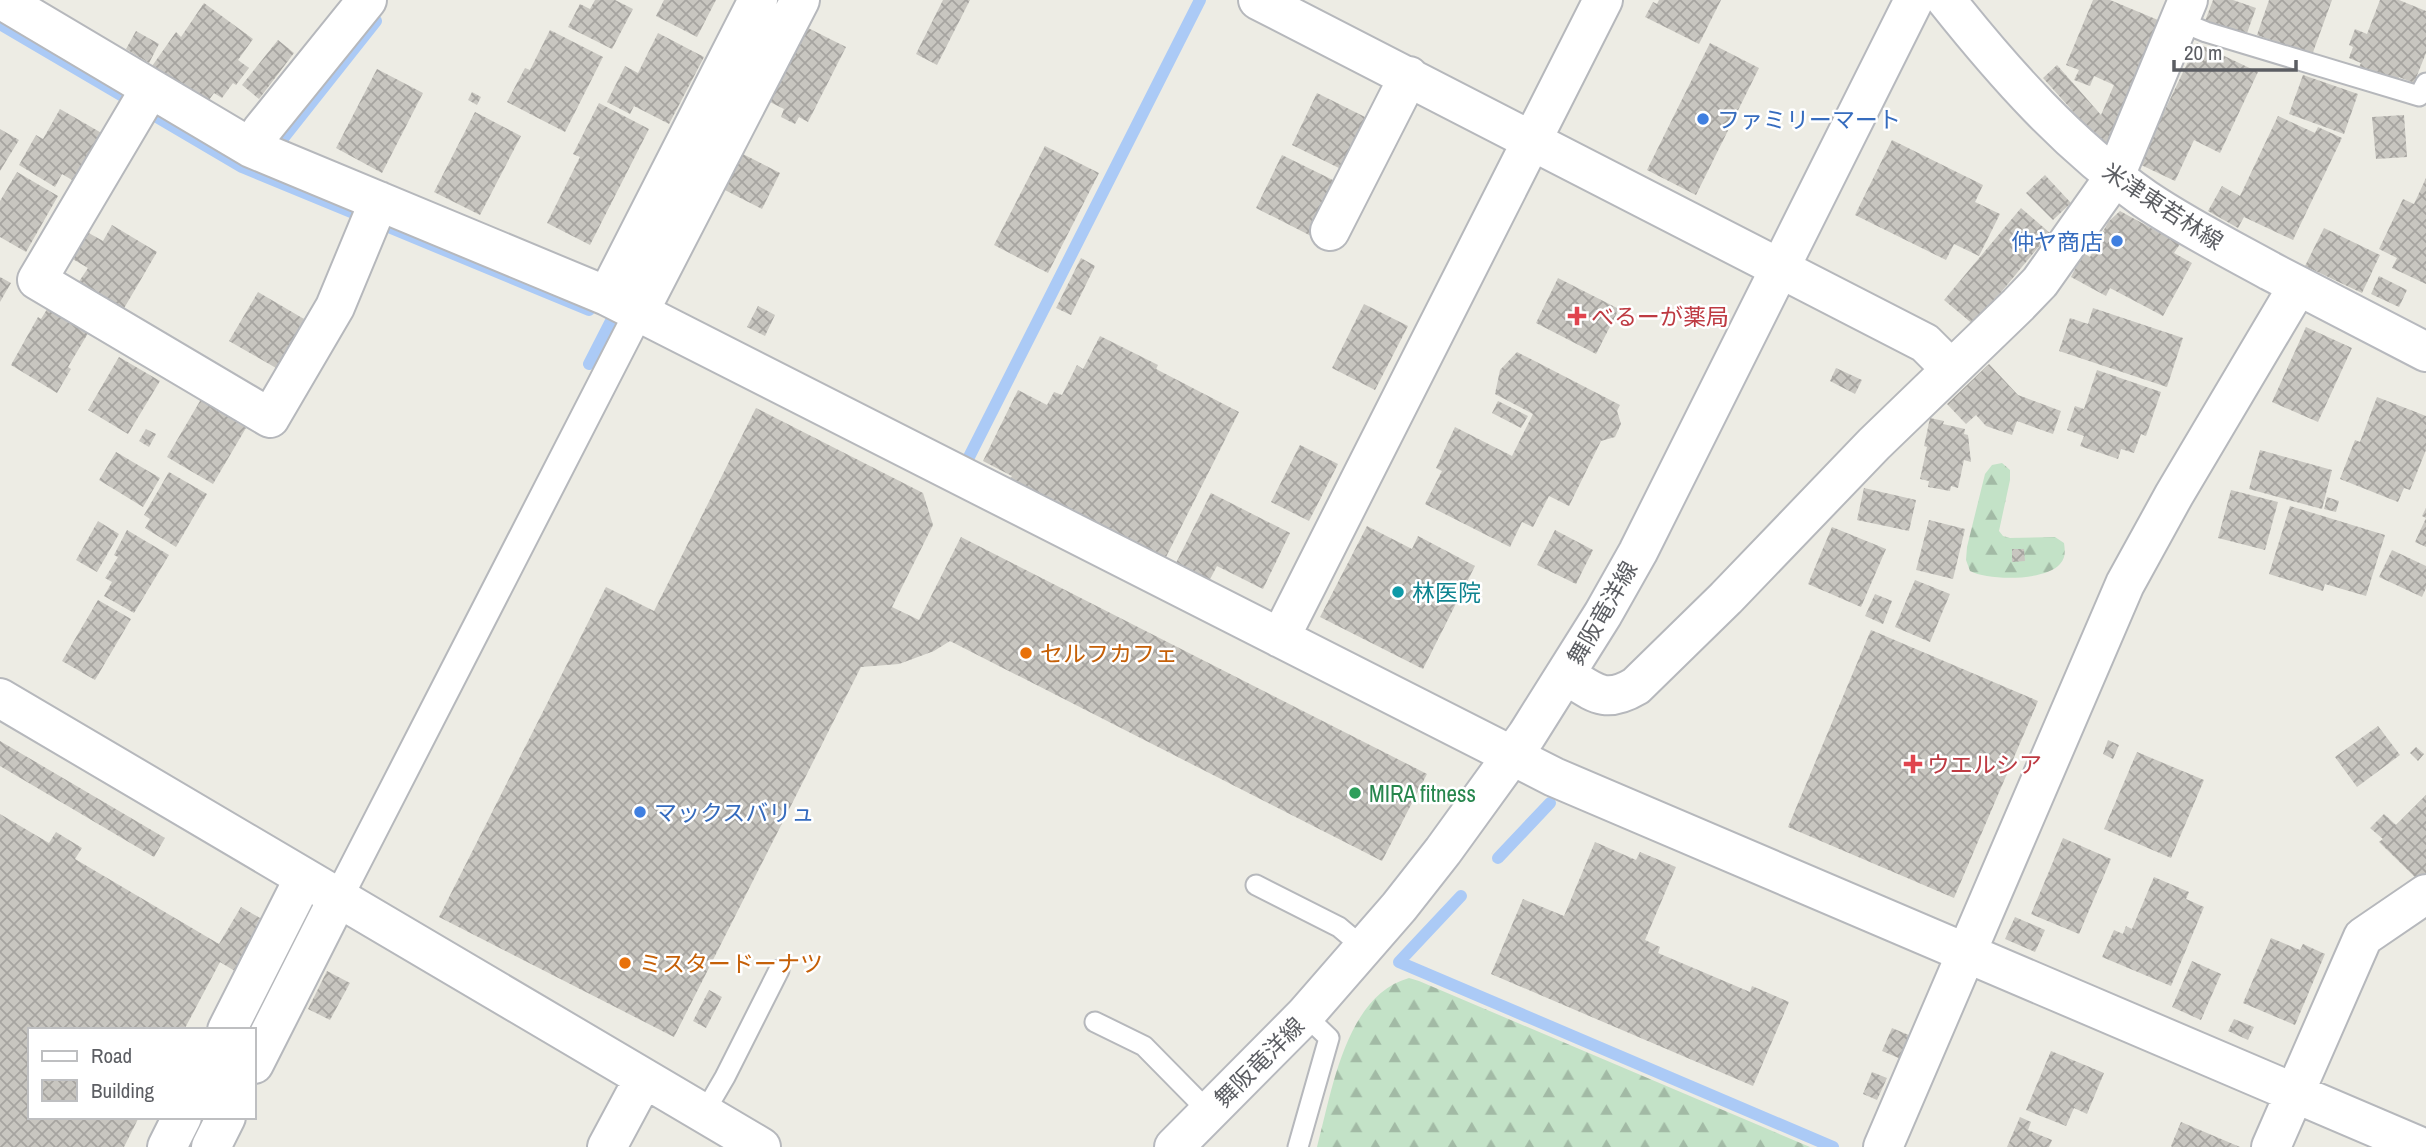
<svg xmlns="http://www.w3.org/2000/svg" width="2426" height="1147" viewBox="0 0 2426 1147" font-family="'Archivo Narrow','Noto Sans JP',sans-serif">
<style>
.forest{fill:url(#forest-firs)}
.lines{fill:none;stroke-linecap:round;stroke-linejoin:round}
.stream{stroke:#abcaf6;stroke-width:12}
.building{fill:url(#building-cross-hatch)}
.service-casing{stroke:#b6b8bc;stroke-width:23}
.pedestrian-casing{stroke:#b6b8bc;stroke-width:32}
.minor-casing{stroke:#b6b8bc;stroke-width:42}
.secondary-casing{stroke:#b7b9be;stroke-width:42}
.service{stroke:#fff;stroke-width:19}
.pedestrian{stroke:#fff;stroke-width:28}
.minor{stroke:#fff;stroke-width:38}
.secondary{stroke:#fff;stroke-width:38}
.shop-dot{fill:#3f7fe0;stroke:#fff;stroke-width:2.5}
.health-dot{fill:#e0444e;stroke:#fff;stroke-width:2.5}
.culture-dot{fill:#0f9aa8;stroke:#fff;stroke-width:2.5}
.food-dot{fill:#e8710a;stroke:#fff;stroke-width:2.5}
.leisure-dot{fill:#2e9e5b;stroke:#fff;stroke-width:2.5}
.labels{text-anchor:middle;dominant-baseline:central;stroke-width:5;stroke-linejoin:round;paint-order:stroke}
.shop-label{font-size:23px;fill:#366cbe;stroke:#fff;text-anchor:start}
.street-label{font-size:23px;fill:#5c5e63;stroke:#fff}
.health-label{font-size:23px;fill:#be3a42;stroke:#fff;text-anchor:start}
.culture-label{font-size:23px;fill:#0d838f;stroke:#fff;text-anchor:start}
.food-label{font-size:23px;fill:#c56008;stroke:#fff;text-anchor:start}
.leisure-label{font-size:23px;fill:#27864d;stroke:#fff;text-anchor:start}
</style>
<defs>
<pattern id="forest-firs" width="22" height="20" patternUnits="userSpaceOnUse" patternTransform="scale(1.75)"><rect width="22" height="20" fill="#c3e2c7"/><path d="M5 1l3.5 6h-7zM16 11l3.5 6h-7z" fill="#a2baa5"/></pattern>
<pattern id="building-cross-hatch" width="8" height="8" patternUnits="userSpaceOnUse" patternTransform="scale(1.75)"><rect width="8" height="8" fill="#c8c6c0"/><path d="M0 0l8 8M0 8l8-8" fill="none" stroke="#a6a4a0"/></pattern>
</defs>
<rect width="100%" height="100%" fill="#edece4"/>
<path class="forest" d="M2002,463L2010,470V480L1999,531L2003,536L2010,538L2055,537L2064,543C2065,551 2066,557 2060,564C2045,581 1989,581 1970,571L1966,560L1967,547L1985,474L1992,465Z
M1409,978L1419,981L1810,1147H1317C1332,1092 1345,996 1409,978Z"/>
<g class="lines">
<path class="stream" d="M0,24L121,95
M157,117L242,167L351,212
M277,146L376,21
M391,228L589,310
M589,364L612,319
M968,459L1200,0
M1498,858L1550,803
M1461,896L1399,962L1833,1147"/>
</g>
<path class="building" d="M595,0H615L633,9L612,49L568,27L580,4L590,9Z
M664,0H716L697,37L656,16Z
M943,0H970L937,65L916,54Z
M1659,0H1721L1699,44L1645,17L1653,2L1657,4Z
M2093,0H2110L2158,20L2106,148L2043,78L2057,65L2101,115L2114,85L2094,76L2090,86L2074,80L2079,70L2066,65Z
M2213,0H2233L2256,8L2246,36L2205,21Z
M2269,0H2332L2312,55L2257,35Z
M2380,0H2399L2426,11V53L2414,83L2399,77L2396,85L2358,69L2361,63L2349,58L2353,47L2349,45L2355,29L2367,34Z
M204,3L253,39L238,60L249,68L236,85L233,83L222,98L214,93L204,107L150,69L176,32L181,37Z
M806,27L846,47L808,122L799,117L795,124L781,117L784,109L768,101Z
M550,30L603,57L565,132L507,102L525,68L530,70Z
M136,31L159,44L149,63L126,49Z
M658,33L704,57L669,124L634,106L630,114L607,102L625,66L638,73Z
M278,40L294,53L259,99L242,85Z
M1710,43L1759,68L1696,195L1647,170Z
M2197,43L2258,72L2220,153L2194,140L2175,181L2139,164Z
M377,69L423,93L382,173L336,148Z
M2303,75L2358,94L2344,134L2289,114Z
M472,92L481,97L477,105L468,100Z
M1317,93L1369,119L1343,170L1292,145Z
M599,103L649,129L590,245L547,223L580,157L573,154Z
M60,109L105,135L77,183L62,174L55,187L19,165L36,135L43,139Z
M475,112L521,136L480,215L434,192Z
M2404,115L2407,157L2376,159L2372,117Z
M2278,116L2315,133L2318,127L2342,138L2293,240L2244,217L2238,228L2208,211L2222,186L2240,196Z
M0,129L19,140L0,171Z
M1892,140L1983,185L1975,202L2000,214L1979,256L1954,244L1946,260L1855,215Z
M1045,146L1099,173L1048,273L994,245Z
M737,151L780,173L762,209L719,187Z
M1282,155L1341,184L1313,237L1256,208Z
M17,172L58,196L26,252L0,237V201Z
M2045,175L2071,203L2053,220L2026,193Z
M2426,178V284L2392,268L2397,258L2379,249L2403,199L2414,204Z
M2021,208L2050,233L1974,325L1944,300Z
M2120,211L2180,244L2174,253L2192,263L2163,316L2110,288L2106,296L2071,277L2083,253L2090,257L2108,222Z
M112,225L157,252L123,310L78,283L88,268L71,258L87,232L103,241Z
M2324,228L2380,255L2362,293L2305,266Z
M1081,258L1095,266L1071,315L1056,308Z
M2379,276L2407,290L2399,307L2371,294Z
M0,277L11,283L0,302Z
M1558,278L1619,309L1596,354L1536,323Z
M258,292L304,319L276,368L229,341Z
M1364,304L1408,326L1375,390L1332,368Z
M49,306L90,330L68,367L71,369L57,393L11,365L38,317L41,319Z
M758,306L775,315L765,336L747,327Z
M2093,308L2183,338L2167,387L2059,351L2070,318L2088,324Z
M2306,327L2352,348L2318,422L2272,402Z
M1100,336L1158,365L1156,369L1239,412L1165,559L1009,480L1012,476L983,461L1018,390L1047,405L1054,392L1062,395L1077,365L1083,369Z
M1517,352L1620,405L1617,411L1621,424L1615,437L1601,441L1569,506L1549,496L1533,527L1522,522L1510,547L1425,504L1442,471L1436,468L1455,427L1512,456L1533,414L1495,394L1500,370Z
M119,357L160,381L128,434L88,410Z
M1989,364L2018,395L2061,411L2053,434L2017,421L2012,435L1986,426L1976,415L1966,424L1947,404Z
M1836,368L1862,380L1855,394L1830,381Z
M2097,370L2161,392L2146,436L2141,434L2134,453L2121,449L2118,459L2080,446L2084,436L2067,430L2075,406L2084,409Z
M203,396L232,413L230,418L246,428L213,484L167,457Z
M2377,397L2426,416V450L2410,490L2404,488L2398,502L2340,479L2355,440L2360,442Z
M1498,401L1528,416L1521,428L1492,413Z
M756,408L923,493L933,525L892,607L919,620L961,537L1427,774L1382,861L950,641L934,651L899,664L861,667L674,1037L439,917L606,587L654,611Z
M1930,418L1944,421L1943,424L1965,429L1964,434L1968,435L1971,462L1964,460L1958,488L1951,486L1950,491L1928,487L1929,481L1920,479L1927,447L1924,446Z
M146,429L156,434L149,447L139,441Z
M1300,445L1338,464L1309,521L1271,502Z
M2260,450L2332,470L2322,509L2249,489Z
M116,452L160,478L143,507L99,480Z
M169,472L207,494L176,547L145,528L150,519L144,515Z
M1864,488L1916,500L1909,531L1857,520Z
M2231,490L2278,502L2265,550L2218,538Z
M1211,493L1290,533L1263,589L1217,566L1207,585L1174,567Z
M2327,497L2339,501L2336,512L2324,509Z
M2290,506L2385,535L2366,596L2325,584L2323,591L2269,574Z
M2426,508V547L2415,542L2426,518L2422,516Z
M1929,520L1965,529L1953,579L1916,570Z
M98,521L119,534L97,572L76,560Z
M1367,526L1412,549L1418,536L1475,566L1423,669L1320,617Z
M1832,527L1886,549L1861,607L1808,584Z
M127,530L169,555L134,613L104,596L112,582L105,578L118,557L114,555Z
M1555,530L1593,550L1576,584L1537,565Z
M2012,549H2024L2025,561L2012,562Z
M2392,550L2426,566V588L2422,597L2379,577Z
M1915,580L1950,594L1930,642L1895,627Z
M1875,594L1892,601L1883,624L1865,616Z
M98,600L131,619L95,680L62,661Z
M1871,630L2038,701L1954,898L1788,827Z
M2378,726L2400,755L2357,787L2335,757Z
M2108,740L2119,745L2113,759L2103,754Z
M0,741L165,838L154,857L0,766Z
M2416,747L2424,754L2418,761L2410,753Z
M2137,752L2204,780L2171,858L2104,829Z
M2426,795V874L2419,881L2379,842L2383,839L2370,828L2384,814L2396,825Z
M0,814L49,843L56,832L82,848L75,859L219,944L241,907L260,918L256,926L263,931L238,973L220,962L184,1030H30V1117H139L124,1147H0Z
M2063,838L2111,859L2079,934L2031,914Z
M1595,842L1636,860L1640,852L1676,867L1645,940L1660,947L1658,953L1750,992L1752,986L1789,1002L1753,1086L1491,974L1523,899L1564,916Z
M2154,877L2189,892L2186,899L2204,907L2171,986L2102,957L2114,930L2123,934L2126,926L2132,929Z
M2015,917L2045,930L2035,952L2005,939Z
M2271,938L2300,950L2303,944L2325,954L2295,1025L2243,1003Z
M2192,961L2221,974L2201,1020L2172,1007Z
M327,971L350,983L330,1020L308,1009Z
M709,990L722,997L706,1028L693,1021Z
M2234,1019L2254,1027L2248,1040L2228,1031Z
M1892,1028L1911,1036L1901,1059L1882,1051Z
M2051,1051L2104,1073L2087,1114L2074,1108L2066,1126L2026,1110Z
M1872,1072L1887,1078L1877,1100L1863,1094Z
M2020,1117L2031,1122L2028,1130L2052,1140L2049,1147H2007Z
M2181,1122L2240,1147H2172L2171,1146Z"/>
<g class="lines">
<defs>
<path id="service" d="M2179,21L2206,32L2419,96L2426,83
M1256,885L1339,927L1364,948
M1095,1022L1144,1046L1209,1112
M704,1113L725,1077L779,970
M1298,1147L1329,1038L1305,1015"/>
<path id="pedestrian" d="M338,898L639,312"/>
<path id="minor" d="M2,0L251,148L607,296L1554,777L2421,1147
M1258,0L1925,343L1951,369
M150,89L37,280L270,418L335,307L379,201
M251,148L262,130L367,0
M1330,231L1409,76
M607,296L758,0
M639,312L800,0
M1280,638L1603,0
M1566,675C1594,692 1604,705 1636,686L1726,598L1874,444L2018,305L2040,282L2115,176L2188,0
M0,698L761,1147
M227,1030L304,878
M254,1064L338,898
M167,1147L182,1117
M211,1147L226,1117
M607,1147L644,1078
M1883,1147L2125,584L2174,495L2298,286
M2271,1147L2363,937L2426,894"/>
<path id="secondary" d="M1946,0C2005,74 2067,144 2145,199C2185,226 2228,248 2270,271C2322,298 2374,325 2426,352
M1174,1147L1305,1015L1399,907L1443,851L1527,735L1603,614L1638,552L1914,0"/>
</defs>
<use href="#service" class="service-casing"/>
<use href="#pedestrian" class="pedestrian-casing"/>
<use href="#minor" class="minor-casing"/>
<use href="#secondary" class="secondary-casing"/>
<use href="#service" class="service"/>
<use href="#pedestrian" class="pedestrian"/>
<use href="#minor" class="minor"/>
<use href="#secondary" class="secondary"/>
</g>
<g class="shop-dot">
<circle cx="1703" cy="119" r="7"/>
<circle cx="2117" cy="241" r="7"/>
<circle cx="640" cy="812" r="7"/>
</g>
<g class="health-dot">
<path d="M1573.5 305.5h7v7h7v7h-7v7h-7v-7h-7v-7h7z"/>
<path d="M1909.5 753.5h7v7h7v7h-7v7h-7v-7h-7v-7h7z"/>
</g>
<circle class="culture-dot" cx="1398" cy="592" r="7"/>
<g class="food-dot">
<circle cx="1026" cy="653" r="7"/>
<circle cx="625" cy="963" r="7"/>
</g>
<circle class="leisure-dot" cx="1355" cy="793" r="7"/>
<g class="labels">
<g class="shop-label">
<text x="1717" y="119">ファミリーマート</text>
<text x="2103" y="241" text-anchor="end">仲ヤ商店</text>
<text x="654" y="812">マックスバリュ</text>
</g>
<g class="street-label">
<text transform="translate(2163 206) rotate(33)">米津東若林線</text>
<text transform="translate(1602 613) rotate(-60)">舞阪竜洋線</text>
<text transform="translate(1259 1062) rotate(-45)">舞阪竜洋線</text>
</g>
<g class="health-label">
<text x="1591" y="316">べるーが薬局</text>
<text x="1927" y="764">ウエルシア</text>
</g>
<g class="culture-label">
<text x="1412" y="592">林医院</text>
</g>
<g class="food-label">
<text x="1040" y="653">セルフカフェ</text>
<text x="639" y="963">ミスタードーナツ</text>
</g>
<g class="leisure-label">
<text x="1369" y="793">MIRA fitness</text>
</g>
</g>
<rect x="28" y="1028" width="228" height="91" fill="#ffffff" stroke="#bebfc1" stroke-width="2"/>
<rect x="42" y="1051" width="35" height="10" fill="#ffffff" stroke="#bebfc1" stroke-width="2"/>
<text x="91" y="1063" font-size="21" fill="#5c5e63">Road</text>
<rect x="42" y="1080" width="35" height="21" fill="url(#building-cross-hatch)" stroke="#bebfc1" stroke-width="2"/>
<text x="91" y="1098" font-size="21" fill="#5c5e63">Building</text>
<path d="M2174 60v10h122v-10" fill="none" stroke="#5c5e63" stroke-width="3.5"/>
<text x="2184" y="60" font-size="21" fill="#5c5e63" stroke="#ffffff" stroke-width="5" paint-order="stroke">20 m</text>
</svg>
